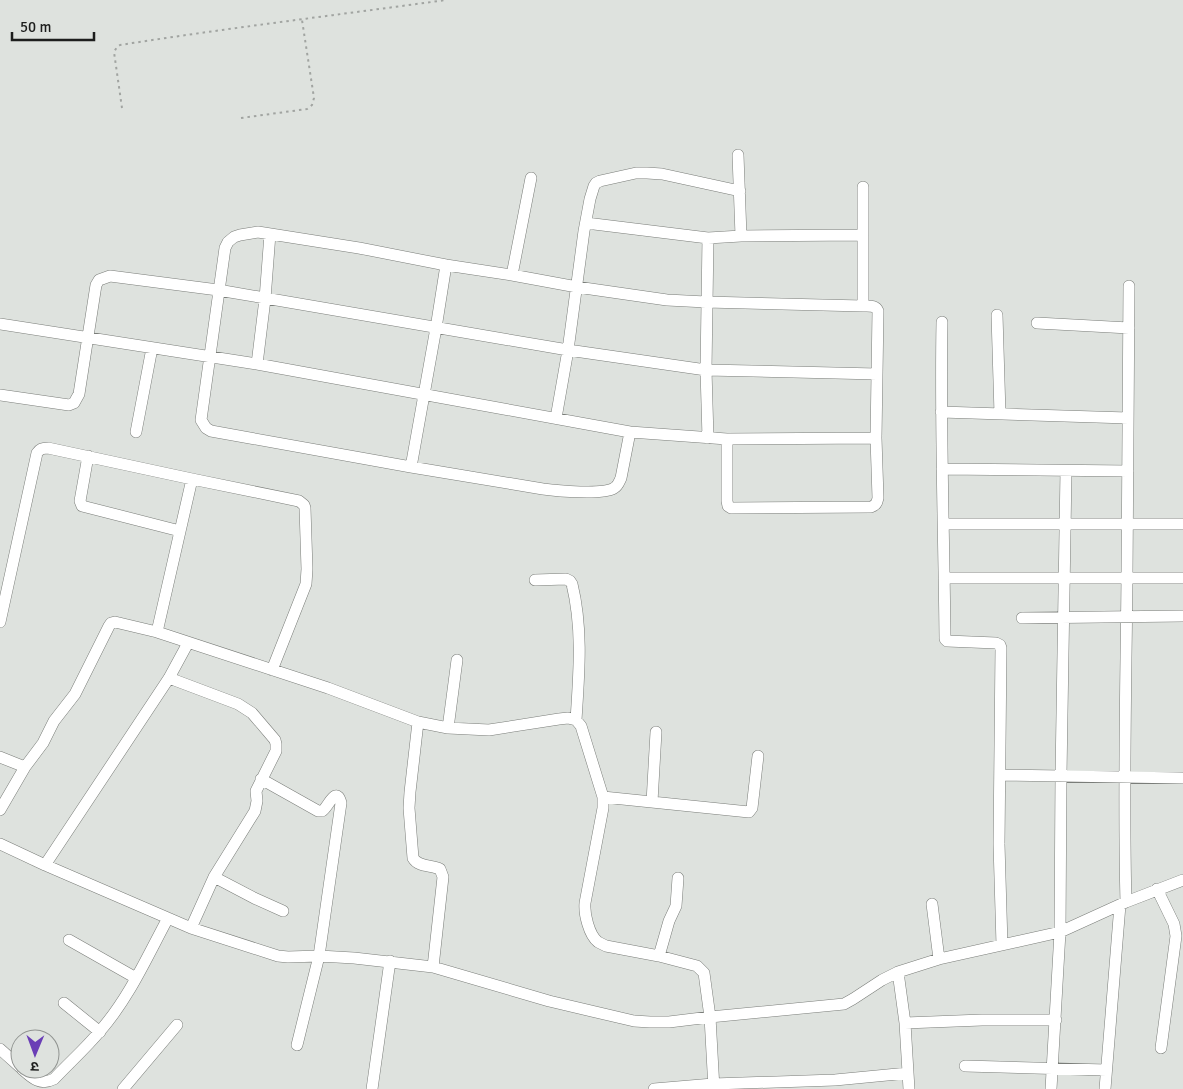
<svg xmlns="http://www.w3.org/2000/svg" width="1183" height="1089" viewBox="0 0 1183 1089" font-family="Signika,'Noto Sans Devanagari',sans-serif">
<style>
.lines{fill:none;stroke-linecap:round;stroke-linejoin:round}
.street-casing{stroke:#7a7d79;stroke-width:12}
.path{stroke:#a1a4a1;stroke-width:2;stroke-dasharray:2.5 4;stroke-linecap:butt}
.street{stroke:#fff;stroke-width:11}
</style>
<rect width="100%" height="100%" fill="#dee2de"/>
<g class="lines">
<defs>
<path id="street" d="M738,155L741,236
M863,187V306
M586,223L708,238L741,236L863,235
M512,275L531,178
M997,315L1000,414
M942,322C940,427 944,533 945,639L947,641L996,643L1000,645L1001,648L999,844L1002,945
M1037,323L1129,328
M0,324L257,364L630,432L727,439L876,438
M257,364L265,299L270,234
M0,395L69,405L74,403L79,394L96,285L99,280L110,276L218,290L568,350L706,370L877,374
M941,412L1128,418
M556,418L568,350L584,231L590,199L594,186L596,183L600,181L636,173H647L662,174L740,191
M136,432L152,348
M630,432L621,478C619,482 618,486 614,488C604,495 557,491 543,489L411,467L211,431L206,428L201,420L225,248L228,242L234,237L240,235L258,232L359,248L446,265L512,275L577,287L667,300L706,302L863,306C869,306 876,305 878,311L876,438L878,498C877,503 876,505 871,507L731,508L728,506L727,501V439
M708,438L706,370L708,238
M88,456L80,501L82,506L180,531
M411,467L436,328L446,265
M942,469L1128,471
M944,524H1183
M944,578H1183
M535,580L566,579L570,581L572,584C583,629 579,674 576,720
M1022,618L1183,616
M0,622L37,453C40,449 42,448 48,448L192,479L299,501L304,505L305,508L307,569L306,584L272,670
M157,632L192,479
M169,678L238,704L252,713L275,740L276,744V751L256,791L257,801L255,811L214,877L191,928
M418,722L410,792L409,808L413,858C418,867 431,865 440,869L443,877L433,967
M448,728L457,660
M0,757L25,767
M1000,775L1183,778
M261,779L318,811C319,811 321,811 322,811C328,808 336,784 341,803L319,956L297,1045
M603,797L749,812L752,808L758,756
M652,802L656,732
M0,810L25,767L43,743L54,721L75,694L109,626L111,623L115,622L157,632L328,688L418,722L448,728L489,730L559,719L568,718L576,720L581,726L603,797V808L585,903C584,914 589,935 598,942C600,943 604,945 606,946L659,956L697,966L704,973L710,1017L714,1089
M0,844L45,865L191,928L278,956L288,957L319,956L354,958L433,967L549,1001L634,1021L650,1022H669L710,1017L844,1004L853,999L882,980L898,972L939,959L1060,932L1126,902L1183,880
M45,865L169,678L188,643
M214,877L254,898L283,911
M1157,889L1174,924L1176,936L1161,1048
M1126,902C1123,794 1126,685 1127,577C1128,480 1128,383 1129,286
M932,904L939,959
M69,940L136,978
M659,956L669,921L676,906L678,878
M898,972L905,1023L909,1089
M64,1003L100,1032
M905,1023L982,1020H1056
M0,1049L20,1067
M965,1066L1106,1070
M22,1069C32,1078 40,1086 54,1079C69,1063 86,1048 100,1031C129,998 147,957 168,918
M123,1089L177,1025
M372,1089L390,961
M654,1089L713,1084L835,1080L908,1073
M1051,1089L1060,932L1061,775L1066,471
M1105,1089L1120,905"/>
</defs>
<use href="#street" class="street-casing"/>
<path class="path" d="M122,108L114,52L117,47L120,45C228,28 337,15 446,0
M241,118L307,109L312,105L314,98L302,20"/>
<use href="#street" class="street"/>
</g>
<g transform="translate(35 1054) rotate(181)"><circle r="24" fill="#dee2de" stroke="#919491"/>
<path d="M0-4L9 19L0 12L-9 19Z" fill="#6a3eb6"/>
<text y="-8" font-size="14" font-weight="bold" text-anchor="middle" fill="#1d1e1d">उ</text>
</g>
<path d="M12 32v8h82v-8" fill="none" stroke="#1d1e1d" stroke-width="2.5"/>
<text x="20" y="32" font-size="15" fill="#1d1e1d" stroke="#dee2de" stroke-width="4" paint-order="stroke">50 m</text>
</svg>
